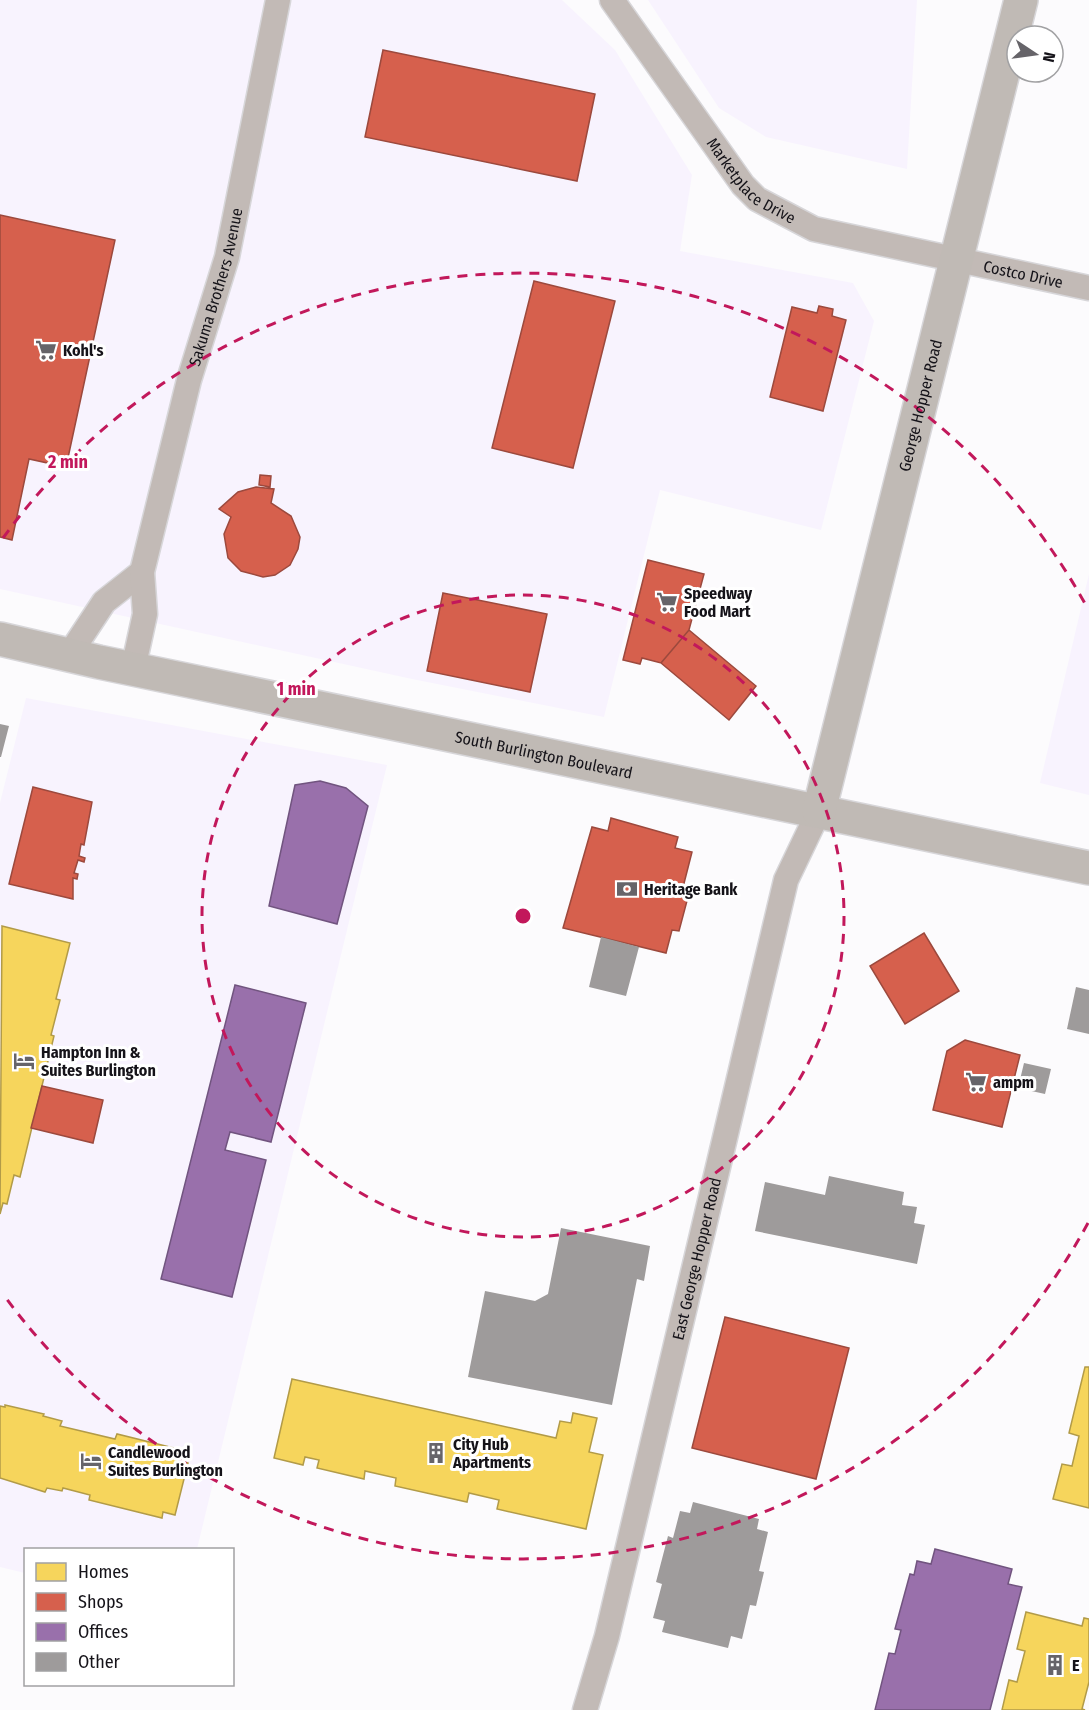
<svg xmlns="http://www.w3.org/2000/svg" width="1089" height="1710" viewBox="0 0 1089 1710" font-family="'Fira Sans Condensed',sans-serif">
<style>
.commercial{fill:#f8f3fe}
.homes{fill:#f6d55c;stroke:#b29b48;stroke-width:1.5}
.shops{fill:#d6604d;stroke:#9c493d;stroke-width:1.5}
.offices{fill:#9970ab;stroke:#71547f;stroke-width:1.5}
.building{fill:#9e9b9b}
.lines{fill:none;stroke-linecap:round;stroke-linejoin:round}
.street-casing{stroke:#d7d6d9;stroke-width:27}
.secondary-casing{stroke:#d7d6d9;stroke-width:36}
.street{stroke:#c2bab6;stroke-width:24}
.secondary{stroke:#c0bab5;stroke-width:33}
.ring{fill:none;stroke:#c2185b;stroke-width:3;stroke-dasharray:10 8}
.labels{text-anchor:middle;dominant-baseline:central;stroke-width:6;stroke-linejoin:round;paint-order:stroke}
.street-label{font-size:16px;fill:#151319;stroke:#fff}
.poi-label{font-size:16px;font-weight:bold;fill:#151319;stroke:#fff;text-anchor:start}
.centre{fill:#c2185b;stroke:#fff;stroke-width:3}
.ring-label{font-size:18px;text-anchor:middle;font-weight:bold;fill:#c2185b;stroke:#fff;stroke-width:6;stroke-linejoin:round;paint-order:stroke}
</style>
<rect width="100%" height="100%" fill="#fcfbfd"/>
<path class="commercial" d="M0,0H562L615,50L692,175L680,251L853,283L874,321L821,530L660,490L604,717L412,679L0,589Z
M648,0H917L907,169L766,137L719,108Z
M1089,574V795L1040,783Z
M26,698L387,765L197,1549L26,1550L25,1573L0,1567V803Z"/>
<path class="homes" d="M2,926L70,943L56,999L60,1000L51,1035L54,1036L20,1177L14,1175L7,1204L3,1203L0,1214Z
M1085,1367H1089V1508L1053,1499L1062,1464L1072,1466L1079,1436L1069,1433Z
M292,1379L556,1438L560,1421L571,1423L573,1413L597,1418L589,1452L603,1455L586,1529L497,1509L499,1500L469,1493L467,1502L395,1486L396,1478L365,1471L364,1479L317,1468L319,1460L305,1457L303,1465L274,1458Z
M5,1405L44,1414L43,1416L62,1421L60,1426L115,1439L117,1434L178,1449L175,1459L188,1463L175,1515L163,1512L162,1518L89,1500L90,1495L63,1488L62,1491L47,1488L45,1492L0,1478V1406L5,1407Z
M1026,1612L1082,1626L1084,1618L1089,1619V1682L1082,1709L1085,1710H1002L1009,1680L1017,1682L1025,1651L1017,1649Z"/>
<path class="shops" d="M383,50L595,94L577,181L365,137Z
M0,215L115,240L66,467L29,459L12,540L0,537Z
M534,281L615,301L573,468L492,448Z
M819,306L833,309L832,316L846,320L823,411L770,397L792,307L817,313Z
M260,475L271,476L270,487L259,485Z
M256,487L274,489L271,503L291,516L300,537L298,549L290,565L275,575L263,577L241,571L228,558L224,534L231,517L219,509L238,492Z
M648,560L704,574L689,630L661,663L642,658L640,664L623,660Z
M443,593L547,614L530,692L427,671Z
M689,630L756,686L729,720L661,663Z
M33,787L92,802L84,845L81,844L79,856L85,858L84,862L78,860L74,873L78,874L77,879L73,878V899L9,884Z
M611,818L678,837L675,848L692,852L681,895L688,897L679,931L672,930L666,953L563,928L592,827L608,831Z
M924,933L959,991L905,1024L870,966Z
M965,1040L1020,1055L1002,1127L933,1110L947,1051Z
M42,1086L103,1100L93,1143L31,1128Z
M725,1317L849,1348L816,1479L692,1448Z"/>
<path class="offices" d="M320,781L346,788L368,806L337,924L269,906L295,785Z
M235,985L306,1003L271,1142L230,1132L225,1150L266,1160L232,1297L161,1279Z
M935,1549L1012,1569L1008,1584L1022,1587L990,1710H875L889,1653L895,1654L901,1630L895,1629L910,1574L914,1575L917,1561L931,1564Z"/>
<path class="building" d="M0,724L9,726L1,757H0Z
M601,937L639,947L626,996L589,987Z
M1076,987L1089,990V1034L1067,1029Z
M1024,1063L1051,1069L1045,1094L1018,1088Z
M829,1176L904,1192L902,1205L917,1207L914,1223L925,1225L917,1264L755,1231L765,1182L825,1195Z
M561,1228L650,1246L644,1281L637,1279L612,1405L468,1377L485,1291L535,1301L548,1294Z
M693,1502L759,1519L757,1529L768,1532L759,1571L764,1572L756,1606L750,1605L742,1639L731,1636L728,1648L662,1632L665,1621L653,1618L662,1584L656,1582L668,1536L673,1538L680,1511L690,1513Z"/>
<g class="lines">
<defs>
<g id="street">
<path id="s1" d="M612,0L743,185L757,199L814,229L1089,288"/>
<path d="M69,655L104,602L142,572"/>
<path id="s2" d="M133,669L145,614L142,572L189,380L227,257L278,0"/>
<path id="s3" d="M585,1710L607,1636L786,880L819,811"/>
</g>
<g id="secondary">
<path id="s4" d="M0,639L99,662L1089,868"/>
<path id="s5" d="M819,811L1021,0"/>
</g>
</defs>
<use href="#street" class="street-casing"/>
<use href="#secondary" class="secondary-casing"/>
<use href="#street" class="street"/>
<use href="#secondary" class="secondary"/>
</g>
<g class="ring">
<circle cx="523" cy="916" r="321"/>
<path d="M1088 1223A643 643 0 0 1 3 1294M3 538A643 643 0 0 1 1088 609"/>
</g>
<defs>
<symbol id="supermarket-bare" viewBox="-9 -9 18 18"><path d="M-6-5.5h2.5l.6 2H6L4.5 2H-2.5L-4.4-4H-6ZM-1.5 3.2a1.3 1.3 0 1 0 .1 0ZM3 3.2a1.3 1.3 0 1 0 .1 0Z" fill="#666469" stroke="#fff" stroke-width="2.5" paint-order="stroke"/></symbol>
<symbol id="bank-bare" viewBox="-9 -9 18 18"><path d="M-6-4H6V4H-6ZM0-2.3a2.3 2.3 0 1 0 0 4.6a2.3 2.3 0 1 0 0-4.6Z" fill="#666469" stroke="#fff" stroke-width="2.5" paint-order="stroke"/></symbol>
<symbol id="hotel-bare" viewBox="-9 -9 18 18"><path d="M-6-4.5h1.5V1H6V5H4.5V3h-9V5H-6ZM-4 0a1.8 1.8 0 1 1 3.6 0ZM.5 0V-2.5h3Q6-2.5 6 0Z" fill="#666469" stroke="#fff" stroke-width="2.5" paint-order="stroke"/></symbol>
<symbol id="building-bare" viewBox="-9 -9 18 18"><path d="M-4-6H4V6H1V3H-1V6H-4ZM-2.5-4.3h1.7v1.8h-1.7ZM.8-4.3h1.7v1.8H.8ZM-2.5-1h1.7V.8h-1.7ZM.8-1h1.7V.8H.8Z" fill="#666469" stroke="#fff" stroke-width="2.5" paint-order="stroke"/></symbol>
</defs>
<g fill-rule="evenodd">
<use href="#supermarket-bare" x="31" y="335" width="30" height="30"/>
<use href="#supermarket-bare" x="652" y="587" width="30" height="30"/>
<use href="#bank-bare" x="612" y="874" width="30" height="30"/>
<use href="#hotel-bare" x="9" y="1046" width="30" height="30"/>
<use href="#supermarket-bare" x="961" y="1067" width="30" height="30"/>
<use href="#building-bare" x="421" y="1438" width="30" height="30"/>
<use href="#hotel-bare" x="76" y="1446" width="30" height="30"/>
<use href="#building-bare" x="1040" y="1650" width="30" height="30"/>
</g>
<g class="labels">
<g class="street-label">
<text stroke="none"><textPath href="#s1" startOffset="230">Marketplace Drive</textPath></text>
<text stroke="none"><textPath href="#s1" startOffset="525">Costco Drive</textPath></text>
<text stroke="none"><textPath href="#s2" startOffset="393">Sakuma Brothers Avenue</textPath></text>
<text stroke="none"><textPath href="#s5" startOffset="418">George Hopper Road</textPath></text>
<text stroke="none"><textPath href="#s4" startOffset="556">South Burlington Boulevard</textPath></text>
<text stroke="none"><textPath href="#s3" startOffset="465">East George Hopper Road</textPath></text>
</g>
<g class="poi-label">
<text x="63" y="350">Kohl's</text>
<text x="684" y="593">Speedway<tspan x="684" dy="18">Food Mart</tspan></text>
<text x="644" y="889">Heritage Bank</text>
<text x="41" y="1052">Hampton Inn &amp;<tspan x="41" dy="18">Suites Burlington</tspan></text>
<text x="993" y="1082">ampm</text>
<text x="453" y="1444">City Hub<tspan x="453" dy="18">Apartments</tspan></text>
<text x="108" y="1452">Candlewood<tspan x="108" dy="18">Suites Burlington</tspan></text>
<text x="1072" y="1665">E</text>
</g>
</g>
<circle cx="523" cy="916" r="9" class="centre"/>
<g class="ring-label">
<text x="68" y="468">2 min</text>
<text x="296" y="695">1 min</text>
</g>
<rect x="24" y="1548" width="210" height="138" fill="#ffffff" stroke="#a1a1a3" stroke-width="1.5"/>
<rect x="36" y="1563" width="30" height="18" fill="#f6d55c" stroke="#a1a1a3" stroke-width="1.5"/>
<text x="78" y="1578" font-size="18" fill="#151319">Homes</text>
<rect x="36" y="1593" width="30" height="18" fill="#d6604d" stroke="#a1a1a3" stroke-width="1.5"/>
<text x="78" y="1608" font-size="18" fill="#151319">Shops</text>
<rect x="36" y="1623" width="30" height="18" fill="#9970ab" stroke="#a1a1a3" stroke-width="1.5"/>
<text x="78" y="1638" font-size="18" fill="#151319">Offices</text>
<rect x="36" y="1653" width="30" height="18" fill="#9e9b9b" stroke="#a1a1a3" stroke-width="1.5"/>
<text x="78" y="1668" font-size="18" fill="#151319">Other</text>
<g transform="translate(1035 54) rotate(103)"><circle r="28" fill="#ffffff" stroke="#a1a1a3" stroke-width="1.5"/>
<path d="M0-4.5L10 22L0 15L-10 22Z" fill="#666469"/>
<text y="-9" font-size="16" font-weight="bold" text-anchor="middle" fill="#151319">N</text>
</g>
</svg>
